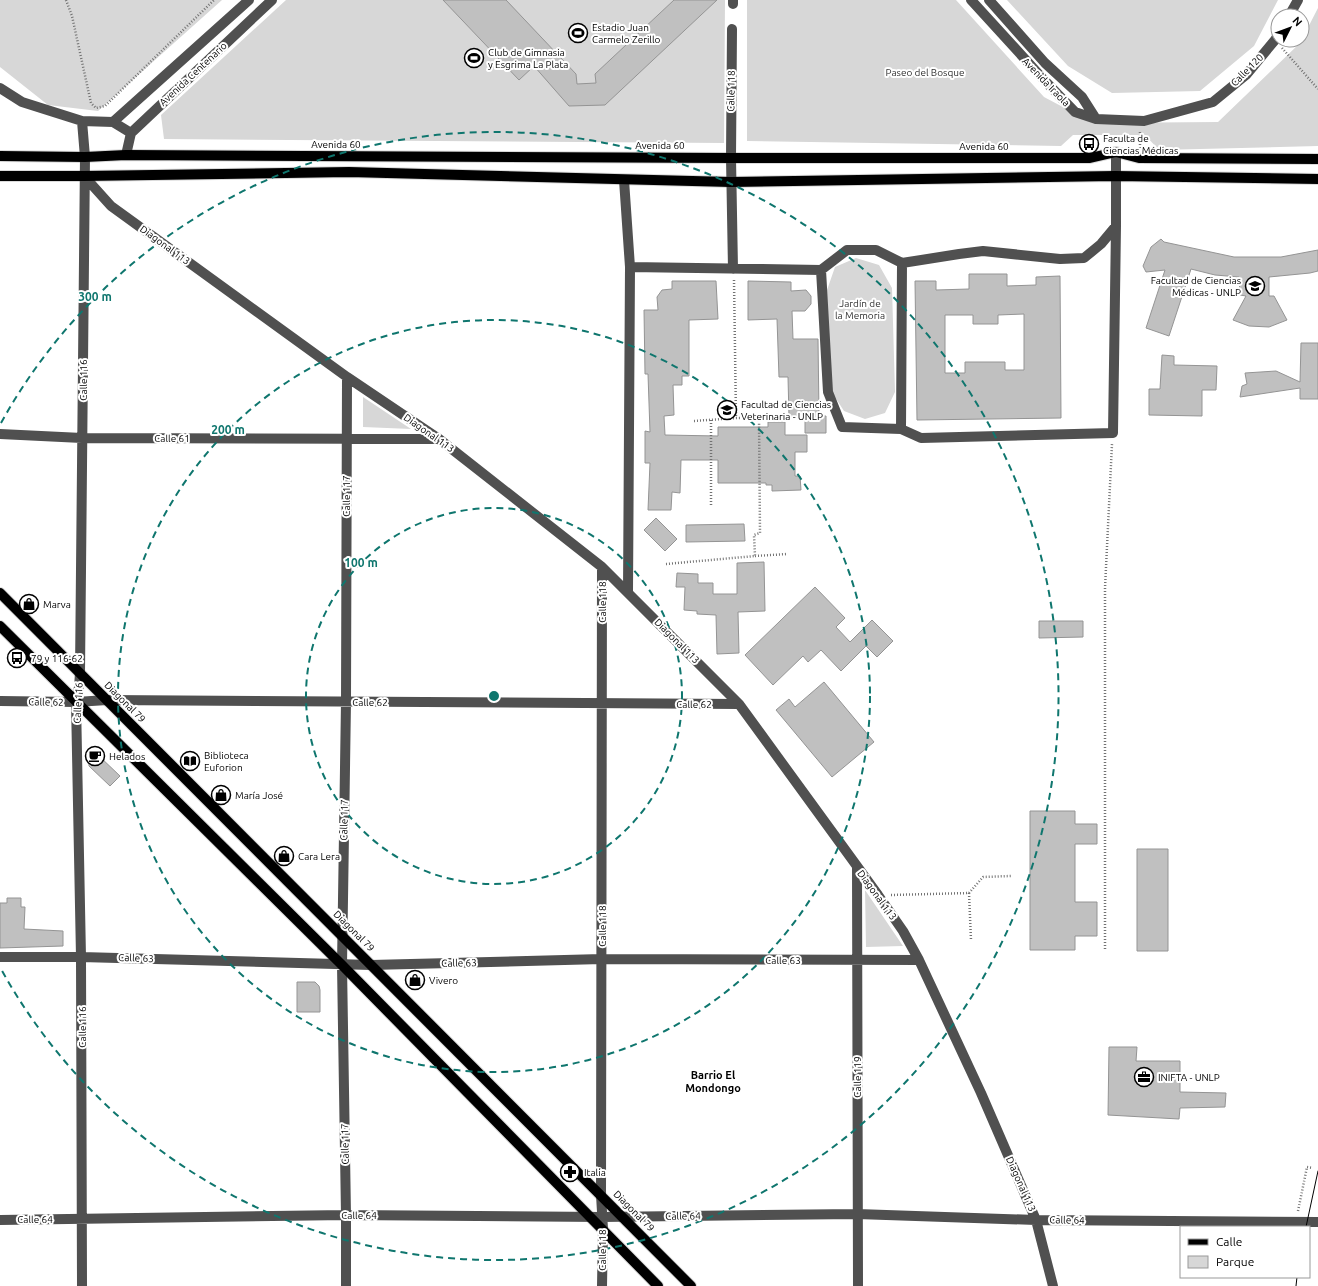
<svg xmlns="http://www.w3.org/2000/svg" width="1318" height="1286" viewBox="0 0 1318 1286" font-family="Ubuntu,sans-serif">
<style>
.green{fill:#d7d7d7}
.building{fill:#c0c0c0;stroke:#949494;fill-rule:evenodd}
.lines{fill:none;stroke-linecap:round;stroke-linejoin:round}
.major-casing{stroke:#dbdbdb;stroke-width:12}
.path{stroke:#727272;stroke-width:2.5;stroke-dasharray:1 2;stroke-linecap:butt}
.minor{stroke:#505050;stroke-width:10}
.major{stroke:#000;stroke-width:10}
.tram{stroke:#000;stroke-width:1}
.ring{fill:none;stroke:#0f766e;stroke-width:2;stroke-dasharray:7 5}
.labels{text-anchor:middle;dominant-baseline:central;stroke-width:4;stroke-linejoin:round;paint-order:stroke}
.poi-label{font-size:10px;fill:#000;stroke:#fff;text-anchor:start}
.street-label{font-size:10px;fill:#000;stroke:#fff}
.park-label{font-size:10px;fill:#2e2e2e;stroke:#fff}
.neighbourhood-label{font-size:11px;font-weight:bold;fill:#000;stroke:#fff}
.centre{fill:#0f766e;stroke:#fff;stroke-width:2}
.ring-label{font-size:12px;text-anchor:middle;font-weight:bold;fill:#0f766e;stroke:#fff;stroke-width:4;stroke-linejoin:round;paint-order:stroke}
</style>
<rect width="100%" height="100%" fill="#fff"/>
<path class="green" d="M0,0H222L98,111L48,105L0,67Z
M286,0H725L724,143L164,139L161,115Z
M747,0H956L1044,97L1093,123L1218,122L1300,43L1318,8V146L1159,150L1145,135H1073L1061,146L747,141Z
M1007,0H1278L1254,46L1200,91L1112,93L1068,66Z
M856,258L879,265L892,288L895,392L885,413L865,419L844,411L831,391L826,293L835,267Z
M363,397L411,429L363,427Z
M865,890L903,946L866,947Z"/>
<path class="building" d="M443,0H506L576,74L577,84L596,83L595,74L674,0H717L605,105L569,106L534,66L519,80Z
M1161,239L1164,242L1234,257H1281L1318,250V271L1310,273L1269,277V296H1274L1287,320L1269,327L1249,326L1233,320L1246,296L1240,295L1239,277L1215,275L1191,269L1169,336L1146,328L1165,270L1146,272L1143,266L1151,247Z
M969,274H1007V286L1036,285V277L1060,276L1061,418L917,420L915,281H936V290L969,289ZM1024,314V370H1005V362H965V373H945V315H973V324H998V315Z
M672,281H716L718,319L689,320V376H682V385H673L674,415L664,416L665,435L718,436V427H768V422H785V435H807V452H795V476H800L801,490L772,491V485H766V483H718V460H681L680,493L672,492L671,510H648L650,463H645V431L650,432L648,374H645L644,310H658L657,297L662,290L672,289Z
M748,281L791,282V291L806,290L811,296V304L805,311H792L793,339H818L819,416H826V433H805V416L789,417L788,377H779L777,319L748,320Z
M1301,343H1318V399H1300V388L1240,397L1242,386L1247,384L1245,373L1276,371L1300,382Z
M1162,355L1174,356V365L1217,366L1216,390H1202V416L1149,415V389H1160Z
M656,518L677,539L665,551L644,530Z
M744,524L745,541L686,542V525Z
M764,562L765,611L738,612L739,653L717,654L716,615L697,614V611L684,610L685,587H676L677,573L698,574V583H713V594H737V563Z
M815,587L845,618L836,627L850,642L872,620L893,641L877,657L866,646L841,671L821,650L808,662L803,656L773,685L745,655Z
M1039,621H1083V637L1039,638Z
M824,682L874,742L832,777L776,710L789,699L795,707Z
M88,753H95L98,755L120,776L110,786L89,766Z
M1030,811H1075V824H1097V844H1075V902H1097V936H1075V950H1030Z
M1137,849H1168V951H1137Z
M7,898H21V907H25L24,929L63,931V946L0,948V903H7Z
M297,982H315L319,986L320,990V1012H297Z
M1109,1047H1137L1136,1061H1180V1092L1226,1093L1225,1107L1180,1108L1179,1119L1108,1115Z"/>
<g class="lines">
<defs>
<path id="major" d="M0,156L85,157L126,155L731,158H1090L1116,152L1139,158L1318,159
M0,176H84L349,172L731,182L1115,176L1318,179
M0,593L691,1286
M0,626L342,965L658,1286"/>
</defs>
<use href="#major" class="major-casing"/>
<path class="path" d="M66,0L72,16L91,103L96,108L105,106L214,0
M1282,48L1318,89
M1140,148V131
M734,280L736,418
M711,420V507
M694,421L736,418H785
M755,556L787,554
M666,564L755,556L754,535L760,533L759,418
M969,893L971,940
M891,895L969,893L983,877L1011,876
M1105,949V588L1112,444
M1298,1211L1307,1167L1313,1168"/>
<path class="minor" d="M971,0L1045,81L1075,112L1096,119L1144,121L1213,102L1246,75L1275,40L1278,35
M989,0L1045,63L1082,97L1096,119
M733,4V0
M1289,16L1298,0
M732,29L731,158L733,269
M0,88L22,102L82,121L113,122L131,133
M82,121L85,157L80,673L79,687L76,702L81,957L82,1286
M113,122L249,0
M126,155L131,133L272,0
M84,176L111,206L347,377L439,439L602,567L739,704L878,895L903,931L919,960L981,1093L1036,1220L1053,1286
M624,180L630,267L628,592
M902,263L959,254L983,251L1060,259L1084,258L1101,244L1116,226
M630,267L821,270L847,250H876L902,263L901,429L842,427L828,392L821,270
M901,429L921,438L1113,433L1116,226V152
M0,434L82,438L439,439
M0,701L76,702L107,700L739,704
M857,867L858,1286
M0,957H81L371,965L602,959L919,960
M0,1220L346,1215L602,1217L857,1214L1036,1220L1318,1222
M346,1286V1215L342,965L346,702L347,377
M602,1286L603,1229L601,1195L602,567"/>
<use href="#major" class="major"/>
<path class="tram" d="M1306,1227L1318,1171
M1296,1286L1297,1277"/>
</g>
<g class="ring">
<circle cx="494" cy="696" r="188"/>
<circle cx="494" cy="696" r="376"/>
<path d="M1 423A564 564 0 1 1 1 969"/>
</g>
<defs>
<symbol id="stadium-ring" viewBox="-11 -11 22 22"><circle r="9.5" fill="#fff" stroke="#000" stroke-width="1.5"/><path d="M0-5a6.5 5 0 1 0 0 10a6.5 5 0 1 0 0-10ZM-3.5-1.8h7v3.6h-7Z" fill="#000"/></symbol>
<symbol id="bus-ring" viewBox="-11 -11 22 22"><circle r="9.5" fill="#fff" stroke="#000" stroke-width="1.5"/><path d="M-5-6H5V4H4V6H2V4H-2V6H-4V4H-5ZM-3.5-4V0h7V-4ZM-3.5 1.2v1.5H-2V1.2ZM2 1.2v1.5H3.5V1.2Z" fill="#000"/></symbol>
<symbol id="university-ring" viewBox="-11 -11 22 22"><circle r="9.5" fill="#fff" stroke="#000" stroke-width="1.5"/><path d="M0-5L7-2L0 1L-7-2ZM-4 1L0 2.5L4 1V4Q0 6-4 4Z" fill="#000"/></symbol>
<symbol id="shop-ring" viewBox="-11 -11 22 22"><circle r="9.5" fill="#fff" stroke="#000" stroke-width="1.5"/><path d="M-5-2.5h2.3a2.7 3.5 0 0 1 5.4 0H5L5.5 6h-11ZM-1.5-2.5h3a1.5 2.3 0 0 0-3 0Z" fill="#000"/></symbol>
<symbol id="cafe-ring" viewBox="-11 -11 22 22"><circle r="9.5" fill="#fff" stroke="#000" stroke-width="1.5"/><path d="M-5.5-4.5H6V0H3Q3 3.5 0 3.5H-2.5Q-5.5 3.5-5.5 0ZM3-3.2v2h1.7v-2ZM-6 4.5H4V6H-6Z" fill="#000"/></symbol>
<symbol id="library-ring" viewBox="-11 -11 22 22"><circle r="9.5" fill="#fff" stroke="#000" stroke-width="1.5"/><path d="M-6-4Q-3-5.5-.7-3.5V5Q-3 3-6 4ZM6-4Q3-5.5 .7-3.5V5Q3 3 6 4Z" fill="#000"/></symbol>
<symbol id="office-ring" viewBox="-11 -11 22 22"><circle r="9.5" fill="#fff" stroke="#000" stroke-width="1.5"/><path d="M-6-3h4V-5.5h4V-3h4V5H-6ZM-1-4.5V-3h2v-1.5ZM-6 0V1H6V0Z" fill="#000"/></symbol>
<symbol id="pharmacy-ring" viewBox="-11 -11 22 22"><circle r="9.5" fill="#fff" stroke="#000" stroke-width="1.5"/><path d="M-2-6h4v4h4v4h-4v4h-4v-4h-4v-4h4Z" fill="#000"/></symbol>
</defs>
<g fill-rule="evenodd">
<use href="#stadium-ring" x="567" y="22" width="22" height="22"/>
<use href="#stadium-ring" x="463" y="47" width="22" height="22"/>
<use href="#bus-ring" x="1078" y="133" width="22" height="22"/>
<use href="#university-ring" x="1244" y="275" width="22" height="22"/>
<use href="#university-ring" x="716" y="399" width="22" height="22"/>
<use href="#shop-ring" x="18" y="593" width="22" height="22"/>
<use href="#bus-ring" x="6" y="647" width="22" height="22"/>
<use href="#cafe-ring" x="84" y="745" width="22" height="22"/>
<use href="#library-ring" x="179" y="750" width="22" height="22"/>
<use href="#shop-ring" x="210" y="784" width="22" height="22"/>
<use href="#shop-ring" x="273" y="845" width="22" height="22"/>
<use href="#shop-ring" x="404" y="969" width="22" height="22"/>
<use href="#office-ring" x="1133" y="1066" width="22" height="22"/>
<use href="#pharmacy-ring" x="559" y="1161" width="22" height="22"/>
</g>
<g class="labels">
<g class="poi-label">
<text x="592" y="27">Estadio Juan<tspan x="592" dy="12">Carmelo Zerillo</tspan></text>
<text x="488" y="52">Club de Gimnasia<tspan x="488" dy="12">y Esgrima La Plata</tspan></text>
<text x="1103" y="138">Faculta de<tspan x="1103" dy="12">Ciencias Médicas</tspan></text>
<text x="1241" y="280" text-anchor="end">Facultad de Ciencias<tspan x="1241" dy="12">Médicas - UNLP</tspan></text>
<text x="741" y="404">Facultad de Ciencias<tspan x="741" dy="12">Veterinaria - UNLP</tspan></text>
<text x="43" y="604">Marva</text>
<text x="31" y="658">79 y 116-62</text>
<text x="204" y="755">Biblioteca<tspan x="204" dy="12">Euforion</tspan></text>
<text x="109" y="756">Helados</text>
<text x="235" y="795">María José</text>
<text x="298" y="856">Cara Lera</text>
<text x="429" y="980">Vivero</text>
<text x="1158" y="1077">INIFTA - UNLP</text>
<text x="584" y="1172">Italia</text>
</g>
<g class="street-label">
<text transform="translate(1247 70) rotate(-45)">Calle 120</text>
<text transform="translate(193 74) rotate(-43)">Avenida Centenario</text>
<text transform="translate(1046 82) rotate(46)">Avenida Iraola</text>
<text transform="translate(731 91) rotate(-89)">Calle 118</text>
<text x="336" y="144">Avenida 60</text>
<text x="660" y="145">Avenida 60</text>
<text x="984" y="146">Avenida 60</text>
<text transform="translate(165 245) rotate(36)">Diagonal 113</text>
<text transform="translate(83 380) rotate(-90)">Calle 116</text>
<text transform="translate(429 433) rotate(35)">Diagonal 113</text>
<text x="172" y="438">Calle 61</text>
<text transform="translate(346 496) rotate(-90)">Calle 117</text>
<text transform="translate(602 602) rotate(-90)">Calle 118</text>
<text transform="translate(677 641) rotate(45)">Diagonal 113</text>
<text transform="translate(46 702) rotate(1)">Calle 62</text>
<text transform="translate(125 702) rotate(45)">Diagonal 79</text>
<text x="370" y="702">Calle 62</text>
<text transform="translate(78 703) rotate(-87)">Calle 116</text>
<text x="694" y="704">Calle 62</text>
<text transform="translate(344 820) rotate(-89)">Calle 117</text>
<text transform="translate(877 895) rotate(54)">Diagonal 113</text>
<text transform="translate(602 926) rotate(-90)">Calle 118</text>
<text transform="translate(354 931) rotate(45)">Diagonal 79</text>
<text transform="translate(136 958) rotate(2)">Calle 63</text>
<text x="783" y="960">Calle 63</text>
<text transform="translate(459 963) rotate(-1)">Calle 63</text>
<text transform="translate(82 1027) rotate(-90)">Calle 116</text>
<text transform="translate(857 1077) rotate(-90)">Calle 119</text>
<text transform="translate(345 1144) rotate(-91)">Calle 117</text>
<text transform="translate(1021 1184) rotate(66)">Diagonal 113</text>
<text transform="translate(634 1211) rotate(45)">Diagonal 79</text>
<text x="359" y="1215">Calle 64</text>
<text transform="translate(683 1216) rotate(-1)">Calle 64</text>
<text x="35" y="1219">Calle 64</text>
<text transform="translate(1067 1220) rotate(1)">Calle 64</text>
<text transform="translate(602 1250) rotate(-90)">Calle 118</text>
</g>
<g class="park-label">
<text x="925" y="72">Paseo del Bosque</text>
<text x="860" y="303">Jardín de<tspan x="860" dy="12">la Memoria</tspan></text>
</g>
<g class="neighbourhood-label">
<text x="713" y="1075">Barrio El<tspan x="713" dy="13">Mondongo</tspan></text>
</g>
</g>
<circle cx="494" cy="696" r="6" class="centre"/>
<g class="ring-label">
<text x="95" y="301">300 m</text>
<text x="228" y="434">200 m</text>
<text x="361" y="567">100 m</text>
</g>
<rect x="1180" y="1226" width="130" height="52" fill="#ffffff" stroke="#999999"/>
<rect x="1188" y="1239" width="20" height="6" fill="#000000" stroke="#999999"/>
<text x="1216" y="1246" font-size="12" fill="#000000">Calle</text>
<rect x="1188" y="1256" width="20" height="12" fill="#d7d7d7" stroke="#999999"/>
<text x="1216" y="1266" font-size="12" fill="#000000">Parque</text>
<g transform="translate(1290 28) rotate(48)"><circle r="19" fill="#ffffff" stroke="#999999"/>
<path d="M0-3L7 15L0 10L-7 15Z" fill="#000000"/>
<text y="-6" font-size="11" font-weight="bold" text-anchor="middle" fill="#000000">N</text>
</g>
</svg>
